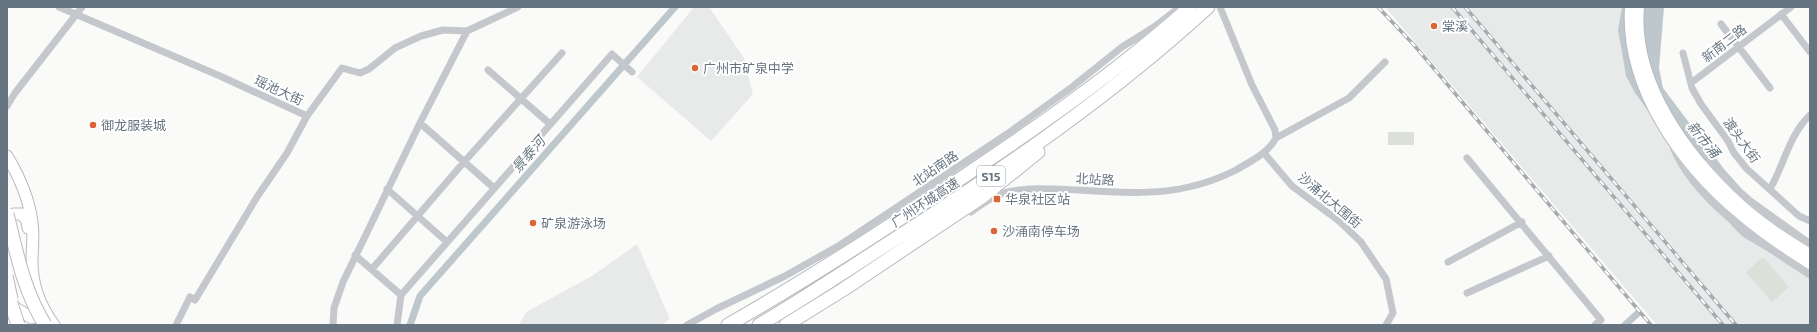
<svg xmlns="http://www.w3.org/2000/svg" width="1817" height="332" viewBox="0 0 1817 332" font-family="'Exo 2','Noto Sans SC',sans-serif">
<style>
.built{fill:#e8e9e9}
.green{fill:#dbe0d9}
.water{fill:#bec7cc}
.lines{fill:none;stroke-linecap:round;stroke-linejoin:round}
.canal{stroke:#bec7cc;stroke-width:7}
.secondary-casing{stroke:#b6bbc0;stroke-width:12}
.primary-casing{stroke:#b7bbbf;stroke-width:13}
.motorway-casing{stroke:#b7babe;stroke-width:15}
.minor{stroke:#c4c7cb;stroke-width:7}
.tertiary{stroke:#c4c7cb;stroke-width:9}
.secondary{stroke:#fff;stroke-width:10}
.primary{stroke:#fff;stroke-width:11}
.motorway{stroke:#fff;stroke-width:13}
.rail-casing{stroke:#a5abb0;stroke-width:3.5}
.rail{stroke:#fff;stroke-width:2;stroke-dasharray:6;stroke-linecap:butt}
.primary-bridge-casing{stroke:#b7bbbf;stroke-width:13;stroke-linecap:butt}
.motorway-bridge-casing{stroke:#b7babe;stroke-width:15;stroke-linecap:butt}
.primary-bridge{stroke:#fff;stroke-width:11}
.motorway-bridge{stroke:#fff;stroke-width:13}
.poi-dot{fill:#da6337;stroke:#fff;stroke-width:1.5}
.labels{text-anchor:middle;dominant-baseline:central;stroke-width:4;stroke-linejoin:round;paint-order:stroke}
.shield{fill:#fff;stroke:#949ea7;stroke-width:1}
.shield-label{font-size:12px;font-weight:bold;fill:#667481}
.poi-label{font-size:13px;fill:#667481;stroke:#fff;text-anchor:start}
.street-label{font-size:13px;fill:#667481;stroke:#fff}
.water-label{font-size:14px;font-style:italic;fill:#677982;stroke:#fff}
</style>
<rect width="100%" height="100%" fill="#fafaf8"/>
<path class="built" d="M694,7H709L744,58L753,94L711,141L637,77Z
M1385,7H1622L1618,30L1626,76L1635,93L1732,226L1743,237L1810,276V325H1657Z
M637,244L670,319L661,325H519L526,312L592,276Z"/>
<path class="green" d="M1388,132H1414V145H1388Z
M1763,257L1789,287L1772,302L1746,272Z"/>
<path class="water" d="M1622,7H1664L1659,68L1663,88L1724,169L1757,206L1810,276L1743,237L1732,226L1635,93L1626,76L1618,30Z"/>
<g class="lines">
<path class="canal" d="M410,325L420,296L675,7
M1625,325L1637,314"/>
<defs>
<path id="secondary" d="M1630,7C1625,88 1681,165 1741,215C1762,233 1786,249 1810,264
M1639,7C1632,83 1688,157 1741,205C1762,224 1786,239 1810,254"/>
<path id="primary" d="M7,156C19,176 29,198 32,222C34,235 32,249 32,262C32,286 40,306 54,325
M7,218L14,214H22L27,221L28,228
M9,304L32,318L39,314L38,307"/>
<path id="motorway" d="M7,318L11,325
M728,325C817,274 903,218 988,160C1058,113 1127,63 1190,7
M759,325C805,298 850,268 895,239C1004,169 1112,95 1208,7
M786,325L844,289L983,196L1038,152"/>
</defs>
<use href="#secondary" class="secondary-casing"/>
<use href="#primary" class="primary-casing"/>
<use href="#motorway" class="motorway-casing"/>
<path class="minor" d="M59,7L220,76L307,116L342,68L360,73L369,69L395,48L421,36L443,30L467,31L518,7
M1781,14L1810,52
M1721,24L1770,88
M1683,53L1692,88L1701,104L1728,141L1734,153L1747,169L1799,216L1810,221
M488,70L550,124
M1691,83L1791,7
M7,106L15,93L82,7
M420,123L494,188
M1276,138L1349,98L1385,62
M1264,153L1292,186L1339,221L1361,242L1386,279L1393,313L1386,325
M1467,158L1601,320L1595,325
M387,189L447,242
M1770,189C1784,165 1789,135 1810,115
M971,212C982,204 994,195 1008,192C1030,187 1055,189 1078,190C1135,194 1183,197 1236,170C1251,161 1267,154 1276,138L1275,130L1252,85L1220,7
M355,255L401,295
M1448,262L1522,222
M372,269L464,162L562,53
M1467,293L1549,256
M176,325L190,297L195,300L257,197L287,153L307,116
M333,325L334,308L343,282L420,123L467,31
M397,325L401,295L612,54L632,72
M687,325L716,309L785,276L840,245L1007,134L1072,87L1122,47L1154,27L1180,7"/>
<path class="tertiary" d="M1674,147C1697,202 1762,243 1810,274
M1707,164L1750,202L1810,245"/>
<use href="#secondary" class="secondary"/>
<use href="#primary" class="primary"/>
<use href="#motorway" class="motorway"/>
<defs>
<path id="rail" d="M1378,7L1414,45L1651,325
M1452,7L1723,325
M1465,7L1736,325"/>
</defs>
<use href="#rail" class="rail-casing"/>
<use href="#rail" class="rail"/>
<defs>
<path id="primary-bridge" d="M7,276L12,299"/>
<path id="motorway-bridge" d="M7,214C17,254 23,289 45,325
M7,291L18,325"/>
</defs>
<use href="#primary-bridge" class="primary-bridge-casing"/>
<use href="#motorway-bridge" class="motorway-bridge-casing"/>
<use href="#primary-bridge" class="primary-bridge"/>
<use href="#motorway-bridge" class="motorway-bridge"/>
</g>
<g class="poi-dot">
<circle cx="1434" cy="26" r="4"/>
<circle cx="695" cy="68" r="4"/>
<circle cx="93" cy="125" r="4"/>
<rect x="993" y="195" width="8" height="8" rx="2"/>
<circle cx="533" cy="223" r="4"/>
<circle cx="994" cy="231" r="4"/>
</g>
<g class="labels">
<rect class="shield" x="977" y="166" width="28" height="20" rx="3"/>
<g class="shield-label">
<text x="991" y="176">S15</text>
</g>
<g class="poi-label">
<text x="1442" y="26">棠溪</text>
<text x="703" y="68">广州市矿泉中学</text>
<text x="101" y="125">御龙服装城</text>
<text x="1005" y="199">华泉社区站</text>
<text x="541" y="223">矿泉游泳场</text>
<text x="1002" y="231">沙涌南停车场</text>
</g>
<g class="street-label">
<text transform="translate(1724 43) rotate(-38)">新南二路</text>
<text transform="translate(279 90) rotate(25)">瑶池大街</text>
<text transform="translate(1742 140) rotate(54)">渡头大街</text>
<text transform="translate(935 168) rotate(-34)">北站南路</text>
<text transform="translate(1095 179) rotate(3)">北站路</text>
<text transform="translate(1330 200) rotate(40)">沙涌北大围街</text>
<text transform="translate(925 202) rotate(-33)">广州环城高速</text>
</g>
<g class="water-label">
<text transform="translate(1704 139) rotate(51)">新市涌</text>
<text transform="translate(528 154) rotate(-49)">景泰河</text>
</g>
</g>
<rect width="1817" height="332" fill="none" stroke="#667481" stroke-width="16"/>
</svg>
